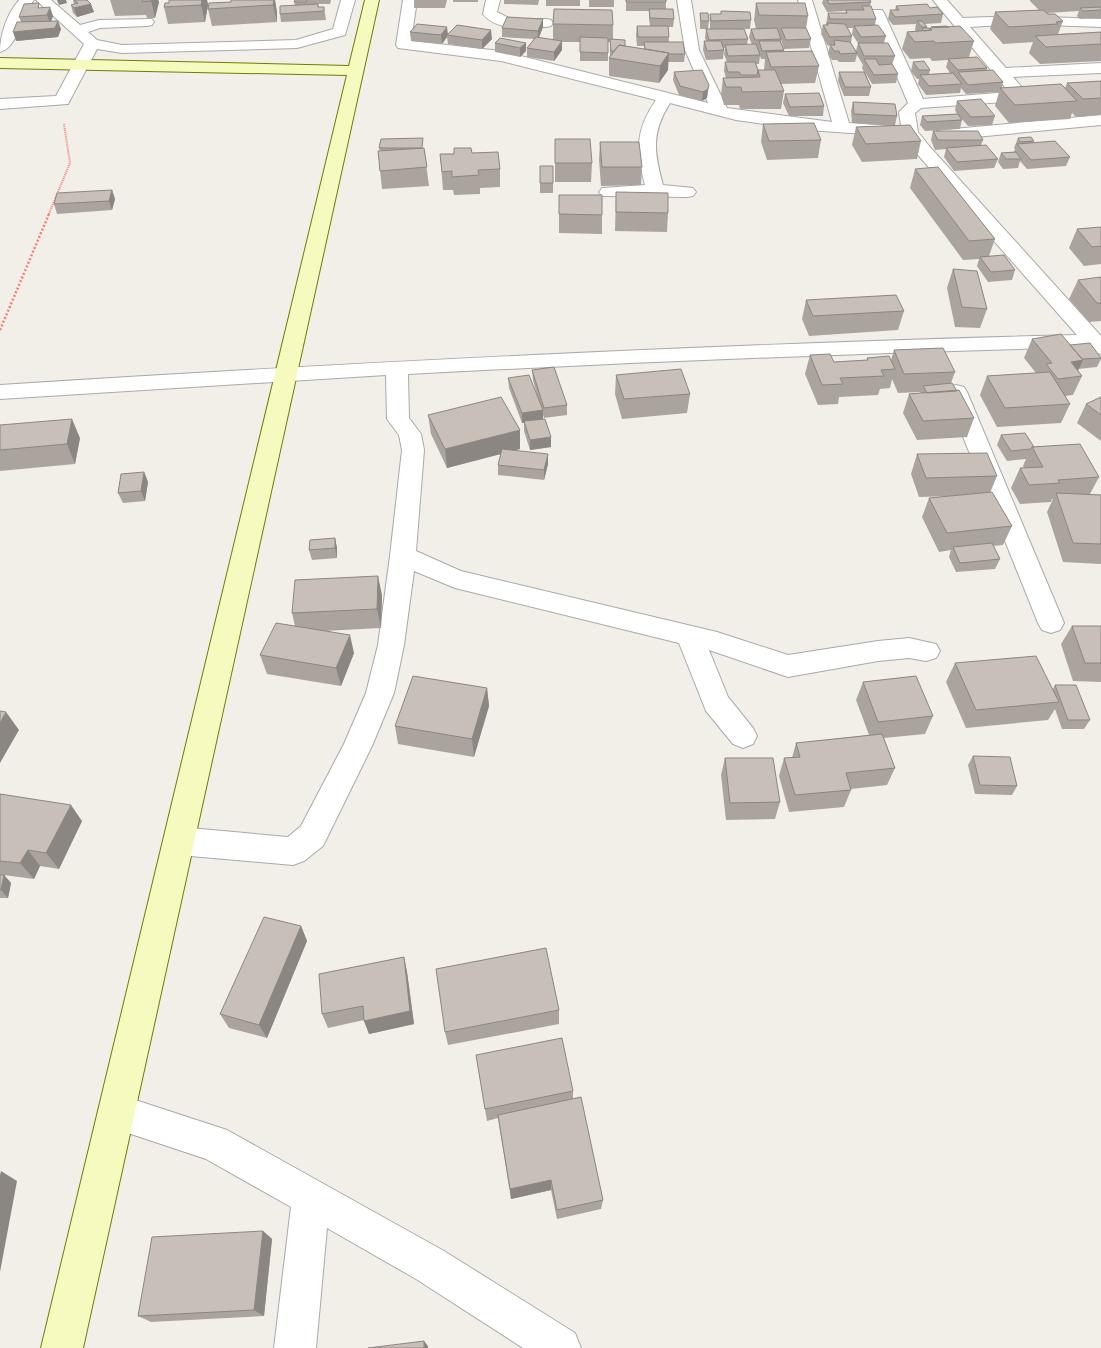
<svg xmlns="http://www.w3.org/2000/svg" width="1101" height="1348" viewBox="0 0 1101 1348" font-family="'Roboto Condensed',sans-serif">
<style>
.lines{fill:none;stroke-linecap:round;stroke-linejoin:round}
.street-casing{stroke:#a9a9a9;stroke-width:2}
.secondary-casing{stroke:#707d05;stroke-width:2}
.path-far1{stroke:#fa8072;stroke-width:2;stroke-dasharray:1 1;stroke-linecap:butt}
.path{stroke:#fa8072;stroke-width:2.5;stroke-dasharray:2 2;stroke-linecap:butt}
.street{fill:#fff;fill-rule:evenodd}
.secondary{fill:#f7fabf;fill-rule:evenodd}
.wall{fill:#aba49e;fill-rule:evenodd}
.shaded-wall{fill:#8b8681}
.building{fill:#c7bfb8;stroke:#8b8681}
</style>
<rect width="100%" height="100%" fill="#f2efe9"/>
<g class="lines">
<defs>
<path id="street" d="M19,0H34C31,4 27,8 25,13C18,26 16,48 0,52C0,34 7,14 19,0Z
M36,0H51L80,25L99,20L152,19L154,22L152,25L147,26L100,28L88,32L97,40L122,45L296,40L333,29L341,0H355L345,35L297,48L122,53L97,49L68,104L0,109V99L56,96L84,44Z
M403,0H417L411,41L501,51L708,103L685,50L677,0H691L699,50L727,108L832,122L798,0H812L849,123L893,126L899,127L901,131L899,135L893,136L808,130L736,120L670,103C651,133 654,152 663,185L693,188L696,192L693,196L687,197L602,196L599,192L602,188L645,185C636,149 635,131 656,100L501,61L398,48L396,45Z
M486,0H500L497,12L511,19H546L551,20L553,23L551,26L546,27C526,27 497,32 483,14Z
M933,0H947L963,18L1020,16L1101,19V27L1020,24L970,27L1006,68L1101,63V73L1013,77L1025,91L1101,85V95L921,108L915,113L918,132L930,147L1101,336V354L1093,352L1088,347C861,353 634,362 408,374L409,418L421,434L424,450L416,551L461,571L717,632L788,655L878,641L909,638L936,644L940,651L936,658L926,661L909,658L878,661L788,677L709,650L728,697L753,728L757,736L753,744L743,748L733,744L706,711L679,643L455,588L414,571L404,645L394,693L372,746L323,846L304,861L293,865L179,855L168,851L164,841L168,831L179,827L288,837L301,826L344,744L366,693L378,645L390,556L402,450L399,435L387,419L386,375L0,399V385C359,362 718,344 1077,335L918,155L902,132L899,112L908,103L870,13L872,10H882L884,13L923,99L1009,92Z
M1101,115V125L943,140L937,139L935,135L937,131L943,130Z
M956,385L964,387L967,392L1064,623L1060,630L1051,633L1042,630L1038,623L945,392L948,387Z
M117,1094L227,1130L444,1251L575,1333L581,1348H523L416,1279L327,1228L316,1348H274L291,1207L206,1159L104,1125L99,1112L104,1099Z"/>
<path id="secondary" d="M365,0H379L83,1348H41L347,75L0,68V58L349,66Z"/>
</defs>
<use href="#street" class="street-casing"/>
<use href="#secondary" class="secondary-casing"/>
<path class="path-far1" d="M48,216L70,163L64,124"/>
<path class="path" d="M0,330L49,214"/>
<use href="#street" class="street"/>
<use href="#secondary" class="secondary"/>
</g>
<path class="wall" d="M73,0H87L94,12L77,17L73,13L71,5L74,4Z
M110,0H158L159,2L155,18H147L146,15L115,16Z
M169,0H207L208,5L205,22L168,24L164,7L169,3Z
M231,0H275L277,13V22L212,26L208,9L231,2Z
M295,0H331L330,4H309H318L319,7H324L326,20L281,22L280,14L295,5L294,2Z
M414,0H447L445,8H414Z
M453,0H478V2H453Z
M504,0H539L538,5L504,4Z
M546,0H580V6H546Z
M589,0H614V7H589Z
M626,0H666V9L674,19L673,27H668L669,42L685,54L684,62H668V70L659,83L609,76V58L610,57V42H608V61H580V42H562V50L554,61L527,57V48L534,39L502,37V28L543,19V27L539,38L553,40V24L613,25V39L625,46L644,49V46H637L636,35L637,26H650L649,18V11H626Z
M823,0H870L871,2L870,6L876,19L875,25L886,36L884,43L895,56L892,65L898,74L896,83L872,84L865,72L871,87L869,96H844L838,81L839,72H864L862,68L863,65L857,55L855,62H839L837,60H832L828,54L830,45L828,46L821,34L823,25H826L828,13H845L846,11L827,12L822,3ZM847,28H853L852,34L858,43L856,51L851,43L852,36Z
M1030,0H1101V18L1080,19L1077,16L1079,11L1047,13L1063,21L1058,34L1101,32V61L1040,64L1029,53L1033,42L1003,44L990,29L995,12L1039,10L1030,1Z
M756,3L808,16L806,29L811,39L809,48L784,49L781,40V43L784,50V52L819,66L815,83L781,84L784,91L781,109H740L739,105H724L721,95L723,78H726L724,71L725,62H727L724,54L725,48H723L724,50L723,59L706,60L703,50L704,41H706L705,38L706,29H700V13L709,21L708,29H710V14H721V11L751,20L750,29H744L748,39L747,45H752L749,37L751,29H756L754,20ZM760,56L761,59H765L764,70H758L756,64H759Z
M896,6L930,8L943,14L941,23L925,24L927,27V28L930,29V28L974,41L969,57L987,68V71L1003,82L1002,88L1065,89L1067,83L1101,81V115L1076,117L1072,113L1070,119L1009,123L995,106L999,92L966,94L961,88L960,93L926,95L918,84L919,79H917L911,71L913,62L930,70L929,74L950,73L946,67L948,60L932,61L930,58L910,59L902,49L907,32L916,31L915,30L916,24L893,25L888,19L890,10H895Z
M41,8L53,16L51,21L61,29L58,37L16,41L21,22L19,17Z
M410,32L448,34L492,39L482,49L448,44L447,37L442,44L411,41Z
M495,43H526V51L520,57L495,52Z
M674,72L709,85L707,98L702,101L679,95L673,80Z
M785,94L824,106L823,116H789L783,103Z
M957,101L995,116L992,125L968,126L962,119L960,129L925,131L920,125L922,116L957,114L955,110Z
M853,102L897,116L895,125L921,141L917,159L862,162L852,145L856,127L892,126L852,123L851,111Z
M763,124L821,140L818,158L767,160L761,142Z
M933,131L983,140L981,145L998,159L994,168L954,171L944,157L946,149L935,150L931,140Z
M1018,138L1034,141L1033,143L1070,157L1066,166L1027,169L1020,161L1018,168L1003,169L998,162L1001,153L1014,152L1015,149L1014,148Z
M555,139L592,163L591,182H555Z
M600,142L642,167L641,185L601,186L599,160Z
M379,148H424L429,186L382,189L378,151H380Z
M472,153L500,169V187L480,188V194L454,195L453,190H443L440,154Z
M540,166H553V193H540Z
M915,169L995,239L989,256L1015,270L1012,280L988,282L977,266L979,259L963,260L910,188Z
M112,190L115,199L112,210L57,214L54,204Z
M616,192L668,213L667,232L615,231Z
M559,195L602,215V234L559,233Z
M1101,227V264L1084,266L1069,248L1077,229Z
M953,269L987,309L980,328L955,327L947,288Z
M1101,277V321L1089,322L1069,299L1078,280Z
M806,300L904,311L898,330L809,336L802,319Z
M1032,339L1070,345L1101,357V359L1097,367L1078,369V370L1082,376L1073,395L1065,396L1070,404L1061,423L997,427L980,395L987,376L1036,373L1024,358Z
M894,350L955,372L951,383L974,418L967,437L917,440L903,413L909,394L920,393L921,392L898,393L892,379L890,388L880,389L878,395L839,397L838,404L818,405L805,374L810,355L834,362L867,360V358L891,360Z
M532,370L567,405V415L544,418L543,415V419L551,447L530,450L524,431V423H522L509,388L508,378L537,395L533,380Z
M616,375L690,394L687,413L622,419L615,394Z
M1101,397V441L1077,423L1086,404Z
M428,415L520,449L514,450L548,464L544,480L498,475V465L501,454L447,468L431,434Z
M0,425L80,438L75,464L0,471Z
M1001,435L1034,447L1099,477L1090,494L1101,495V564L1063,562L1047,512L1053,499H1052L1051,502L1020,504L1011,488L1020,468H1024L1023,466L1026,459L1007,461L997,445Z
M917,454L997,476L990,493L1012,526L1003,545L993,546L1000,559L995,569L956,572L949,557L951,550L939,552L922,517L929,498L953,496L919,497L911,474Z
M144,472L148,482L145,501L123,503L118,493Z
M335,538L337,548V558L312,560L309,550Z
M382,595L381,628L324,631L354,653L341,686L267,674L260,655L295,626L292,613Z
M1072,626H1101V682L1073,681L1061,644Z
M955,663L1053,689L1055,685L1090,720L1084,729H1062L1055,709L1048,720L966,728L946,682Z
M863,682L933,716L925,734L884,738L895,768L887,785L851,789V790L844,807L789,812L779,776L784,758H792L796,743L869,735L856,700Z
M487,688L489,706L474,757L398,744L395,726Z
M973,756L1017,786L1012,795L975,794L968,765Z
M725,758L780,802L775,819L726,820L721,775Z
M0,794L82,821L59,869L40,866L34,879L4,875L11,883L8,898H0V875H2H0Z
M301,926L307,941L267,1038L229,1028L220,1014Z
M404,957L407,972L414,1024L369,1034L364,1020L328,1028L322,1014Z
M559,1010V1024L448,1045L445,1032Z
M476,1055L573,1091V1099L603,1200L601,1209L557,1219L551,1190L511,1199L498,1118L487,1121Z
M263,1231L272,1239L264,1316L151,1322L138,1316Z"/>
<path class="shaded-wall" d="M57,0H66L67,3L59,5Z
M151,0H158L159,2L155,18Z
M202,0H207L208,5L205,22L201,5Z
M274,0H275L277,13V22L273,5Z
M91,4L94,12L77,17L74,8Z
M50,7L53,16L50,24L47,15Z
M543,19V27L538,39V31Z
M58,21L61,29L58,37L16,41L13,32Z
M447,27L448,35H447V37L442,44L441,35Z
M491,30L492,39L482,49V40Z
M562,41V50L554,61V52Z
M526,43V51L520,57V48Z
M669,53L668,70L659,83L660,66Z
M708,89L707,98L702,101L703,92Z
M112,190L115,199L112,210L109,201Z
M1083,360L1075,377L1071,362Z
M543,410V420L522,423V413Z
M72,419L80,438L75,464L67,444Z
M520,430V449L447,468L445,449Z
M551,437V447L530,450V440Z
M548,454V464L544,480V470Z
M144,472L148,482L145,501L141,491Z
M335,538L337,548V558L335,548Z
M378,576L382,595L381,628L377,609Z
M350,635L354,653L341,686L336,668Z
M487,688L489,706L474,757L472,739Z
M6,712L19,730L0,763V723Z
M71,805L82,821L59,869L46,853Z
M28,850L40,866L34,879L20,863Z
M4,875L11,883L8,898L1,890Z
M301,926L307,941L267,1038L259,1025Z
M404,957L407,972L414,1024L369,1034L364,1021Z
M1,1171L17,1181L0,1272V1175Z
M551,1180V1190L511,1199L510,1189Z
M263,1231L272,1239L264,1316L254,1310Z
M424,1341L428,1346V1348H424Z"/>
<path class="building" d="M74,0H87L91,4L74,8L71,5L78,3Z
M142,0H151V1L142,2Z
M169,0H202L201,5L164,7L165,3H169Z
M231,0H274L273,5L208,9L209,3L231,2Z
M295,0H307L306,2H294Z
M626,0H666V2H626Z
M827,0H870L871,2L829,4Z
M39,3L38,8L50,7L47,15L19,17L24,4Z
M756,3H805L808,16L759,15Z
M318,4V7H324V11L280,14V6Z
M927,4L930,8L937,7L943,14L895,17L890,10H899L896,6Z
M862,6H871L876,19H830L828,13H847L846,10H864Z
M1101,7V10L1083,11L1080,8Z
M554,9L612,10L613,25L553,24Z
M649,9H673L674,19L650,18Z
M1043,10L1048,14H1055L1063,21L1056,22L1058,24L1009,27L995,12Z
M721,11L750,12L751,20L711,21L710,14H721Z
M700,13H708L709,21H701Z
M507,17L543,19L538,31L502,28Z
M58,21L55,28L13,32L17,22Z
M917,21H922L927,27H922Z
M827,23L845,24L852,36L830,37L823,25H828Z
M417,24L447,27L441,35L410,32Z
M457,25L491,30L482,40L447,35Z
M878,25L886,36L861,37L854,26Z
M637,26H668L669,37H638Z
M946,26L949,27H931Z
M960,26L974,41L936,43L934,41L915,42L907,32L932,30L930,28Z
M777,28L781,39L755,40L751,29Z
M781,28H806L811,39L786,40Z
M922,28H929L930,29V30L924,31Z
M706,29H744L748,39L709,40Z
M1101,32V44L1046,47L1035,36Z
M536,37L562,41L554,52L527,48Z
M580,37L608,38V53L580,52Z
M500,38L526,43L520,48L495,43Z
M610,39L625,40V46L619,45L614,51H611Z
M834,40L850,42L857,53L840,54L839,51H834L830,45H835Z
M704,41H721L724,50L707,51Z
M759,41H780L784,50L762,51Z
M644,42H683L685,54H668L669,53L645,49Z
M858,43H888L895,56H864Z
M756,44L760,55L728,56L725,45Z
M619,45L669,53L660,66L609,58Z
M812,51L819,66L771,67L766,52Z
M977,57L987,68L958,70L948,59Z
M864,59H876L879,65L892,64L898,74L874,75Z
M924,61L930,70H919L913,62Z
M725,62H755L758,70L757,75H741L739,72H728Z
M702,70L709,85L708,89L703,92L680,86L674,72Z
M758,70H775L784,91L742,92L741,87H726L723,78L760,77Z
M993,70L1003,82L968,85L958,72Z
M839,72H864L871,87H845Z
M953,73L962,84L929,86L920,75Z
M1101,81V98L1083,99L1067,83Z
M1061,84L1077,101L1015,105L1000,88Z
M819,93L824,106L790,107L785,94Z
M981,99L995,116L971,117L957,101Z
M853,102L895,104L897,116L854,114Z
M958,114L962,120L927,122L922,116Z
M814,123L821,140L769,141L763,124Z
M910,125L921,141L866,144L856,127Z
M933,131H978L983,140H938Z
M1031,137L1034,141L1020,142L1018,138Z
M423,138L422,148H379L381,139Z
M555,139H590L592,163H555Z
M1055,141L1070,157L1031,160L1017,144Z
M600,142H639L642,167H602Z
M986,145L998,159L957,162L946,148Z
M424,148L427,167L380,171L378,151Z
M454,148H471L472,153L498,152L500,169L478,170L479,175L452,177V171L442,172L440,154H454Z
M1016,152L1021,159H1006L1001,153Z
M540,166H553V183H540Z
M938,167L995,239L969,241L915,169Z
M112,190L109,201L54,204L57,193Z
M616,192L668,193V213L616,212Z
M559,195H602V215L559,214Z
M1101,227V246L1092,247L1077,229Z
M1004,255L1015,270L991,272L980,257Z
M953,269L977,271L987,309L962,307Z
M1101,277V303H1097L1078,280Z
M896,295L904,311L813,316L806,300Z
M1061,334L1083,360L1071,362L1082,376L1058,379L1046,364L1052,363L1032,339Z
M1090,343L1101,358L1082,359L1070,345Z
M943,348L955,372L904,374L894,350Z
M830,354L834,362L868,360L867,358L889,356L895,369L881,370L884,376L840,378L843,384L822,385L810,355Z
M554,367L567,405L544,408L532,370Z
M681,369L690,394L624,399L616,375Z
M1050,372L1070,404L1005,408L987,376Z
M529,375L543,410L522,413L508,378Z
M952,383L957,391L927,393L923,386Z
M959,390L974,418L923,421L909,394Z
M501,397L520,430L445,449L428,415Z
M1101,397V415L1086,404Z
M72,419L67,444L0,450V425Z
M545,419L551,437L530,440L524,421Z
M1025,433L1034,447H1032L1031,449L1011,451L1001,435Z
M1080,444L1099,477L1058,480L1060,483L1029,485L1020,468L1043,467L1032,447Z
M502,449L548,454L544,470L498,465Z
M987,453L997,476L926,478L917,454Z
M144,472L141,491L118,493L121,474Z
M992,492L1012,526L947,533L929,498Z
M1056,493L1101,495V544L1073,543Z
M335,538V548L309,550L310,540Z
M992,543L1000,559L960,563L953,547Z
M378,576L377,609L292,613L295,580Z
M276,623L350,635L336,668L260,655Z
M1072,626H1101V663H1085Z
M1036,656L1059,702L976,710L955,663Z
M413,676L487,688L472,739L395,726Z
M916,676L933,716L878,722L863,682Z
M1055,685H1076L1090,720H1068Z
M0,711L6,712L0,723Z
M882,734L895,768L846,773L851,790L795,795L784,758L800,757L796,743Z
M973,756L1010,757L1017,786L980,785Z
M725,758H773L780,802L730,803Z
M0,794L71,805L46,853L28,850L20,863L0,861Z
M0,875H4L1,890H0Z
M264,917L301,926L259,1025L220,1014Z
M546,948L559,1010L445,1032L436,969Z
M404,957L410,1011L364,1021L363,1006L322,1014L319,974Z
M562,1038L573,1091L485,1109L476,1055Z
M581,1097L603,1200L557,1210L551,1180L510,1189L498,1115Z
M263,1231L254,1310L138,1316L152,1237Z
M424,1341V1348H368Z"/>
</svg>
